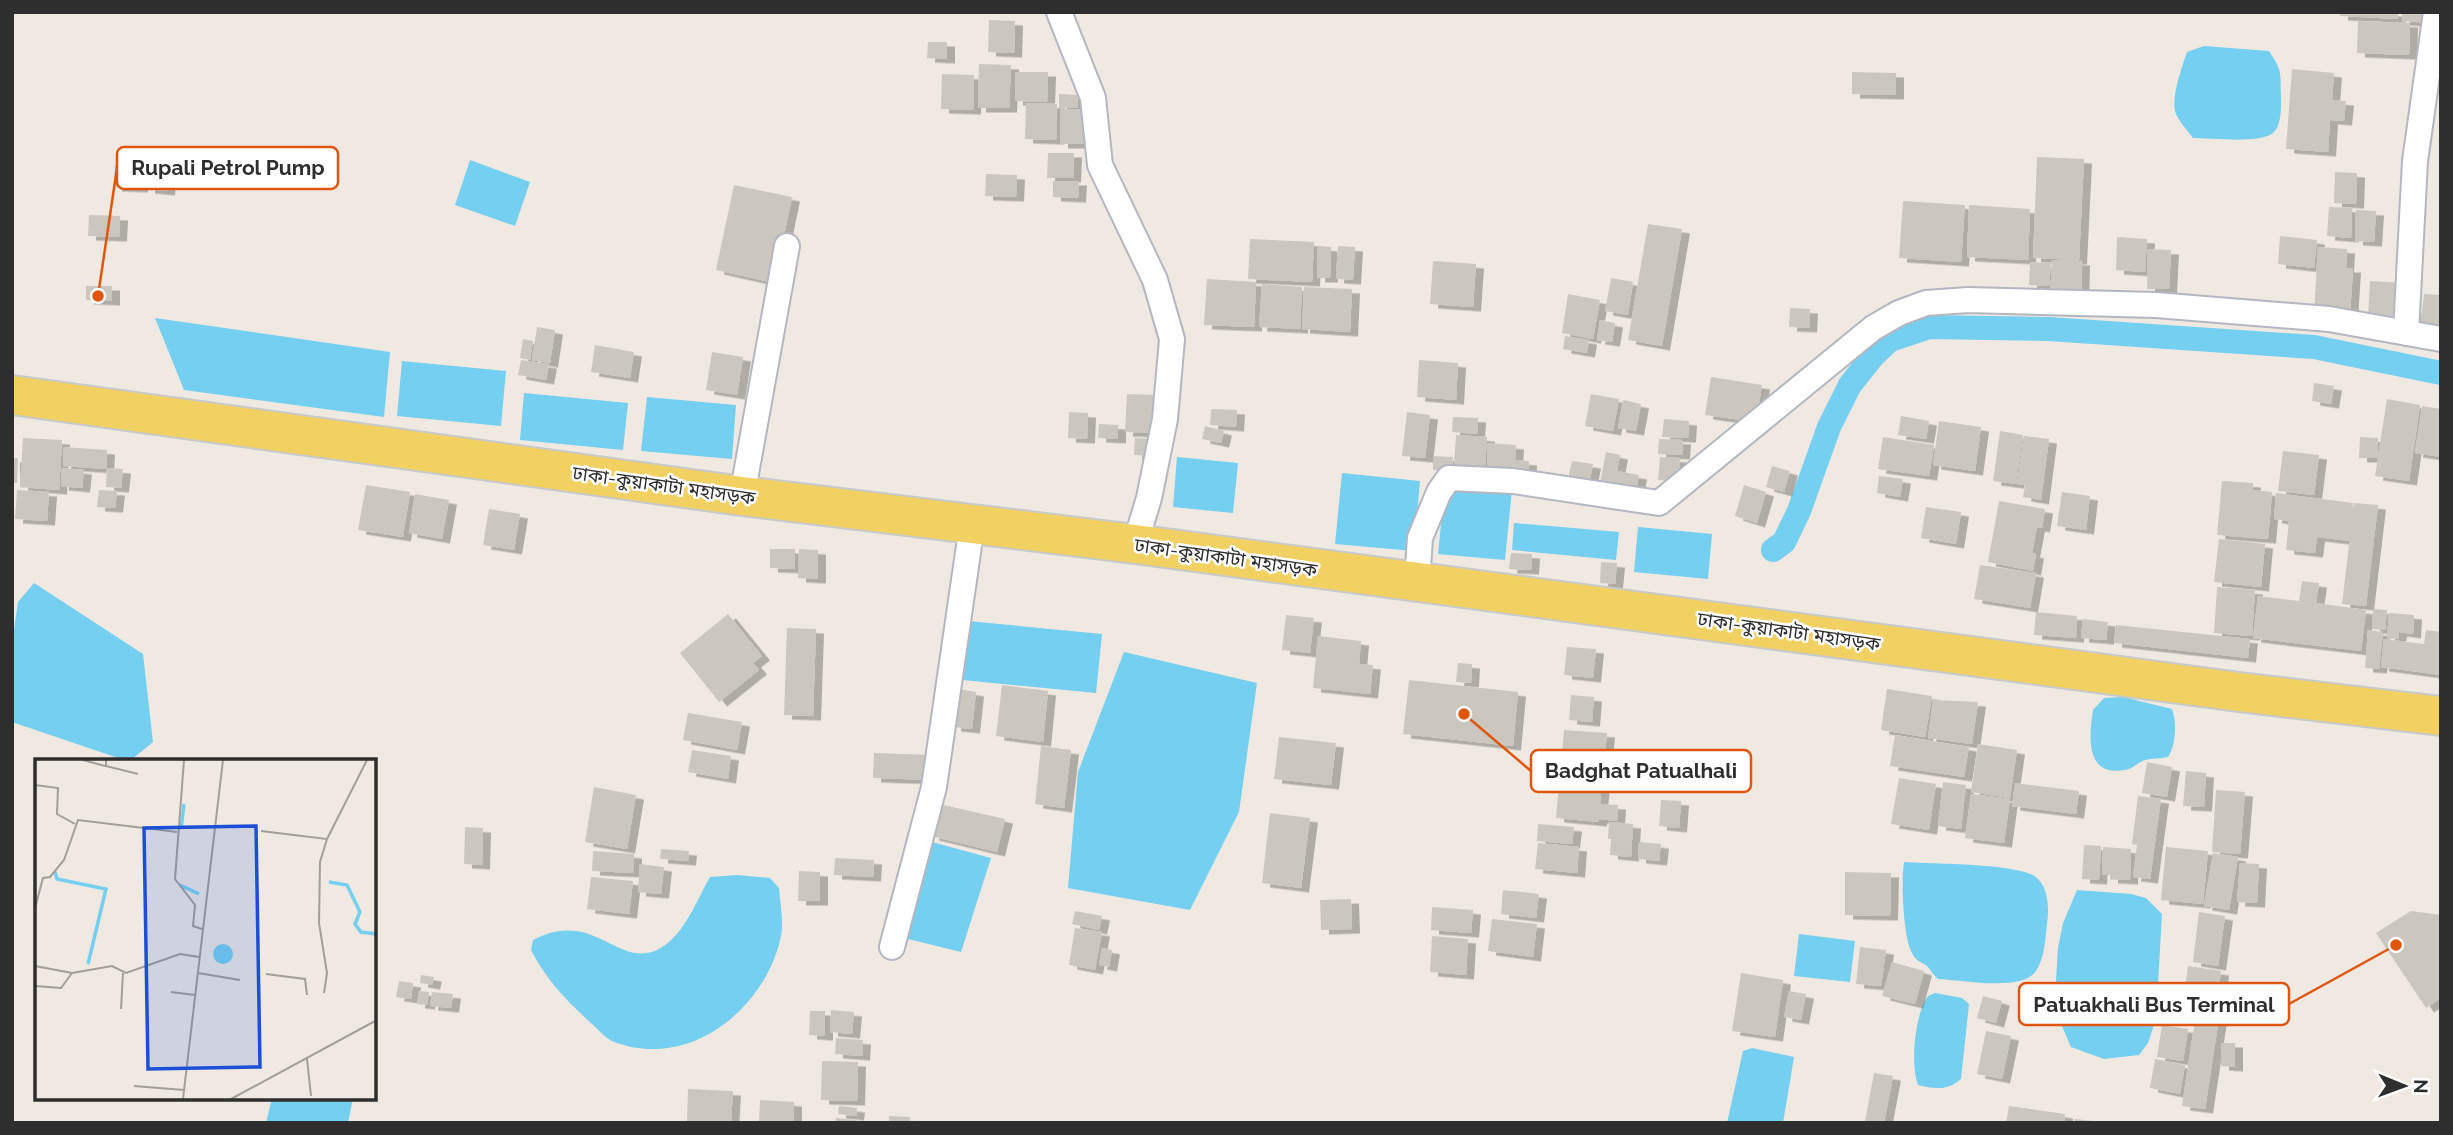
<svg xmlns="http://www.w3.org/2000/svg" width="2453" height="1135" viewBox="0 0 2453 1135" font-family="Raleway,'Noto Sans Bengali',sans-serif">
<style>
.water{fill:#75cff0}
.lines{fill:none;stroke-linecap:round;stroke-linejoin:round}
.canal{stroke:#75cff0;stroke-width:24}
.building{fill:#cbc7bf;filter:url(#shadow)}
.minor-casing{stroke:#b4b7c1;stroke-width:28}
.primary-casing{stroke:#c9c9c9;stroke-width:42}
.minor{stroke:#fff;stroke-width:24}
.primary{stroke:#f2d163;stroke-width:38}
.labels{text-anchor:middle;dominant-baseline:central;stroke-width:5;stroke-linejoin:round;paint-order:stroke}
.street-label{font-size:19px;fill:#2e2e2e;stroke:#fff}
.inset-river{fill:none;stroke:#75cff0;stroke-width:3.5}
.inset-road{fill:none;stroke:#a29e99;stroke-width:2}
.view{fill:#1d4ed8;fill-opacity:0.15;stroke:#1d4ed8;stroke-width:3.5}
.inset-edge{fill:none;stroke:#2e2e2e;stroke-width:3.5}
.leader{fill:none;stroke:#df570e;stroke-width:2.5}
.callout-dot{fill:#df570e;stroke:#fff;stroke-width:2.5}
.callout{fill:#fff;stroke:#df570e;stroke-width:2.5}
.callout-label{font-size:21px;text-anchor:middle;font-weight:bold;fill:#2e2e2e}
</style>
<defs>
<filter id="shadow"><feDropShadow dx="8" dy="4.5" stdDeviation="0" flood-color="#0004"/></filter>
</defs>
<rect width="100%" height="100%" fill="#efe9e1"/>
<path class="water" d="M2204,46L2269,51C2283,72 2280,72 2281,96C2281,107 2282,125 2273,133C2259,144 2212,138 2193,138C2188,131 2180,123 2176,114C2170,100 2182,67 2187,52Z
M470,160L530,182L515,226L455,205Z
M155,318L390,352L384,417L184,390Z
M402,361L506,371L501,426L397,416Z
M524,393L628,403L623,450L520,440Z
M647,397L736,405L732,459L641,451Z
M1177,457L1238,463L1233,513L1173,507Z
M1342,473L1420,481L1414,551L1335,544Z
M1445,484L1512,490L1505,560L1438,554Z
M1514,523L1619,532L1616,560L1512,550Z
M1638,527L1712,534L1708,579L1634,572Z
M34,583L143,654L153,742L131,760H124L12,722V644L18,602Z
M968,621L1102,634L1096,693L963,680Z
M1124,652L1257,683L1239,812L1190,910L1068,888L1078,772Z
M2123,697L2172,709C2177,722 2176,745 2168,757C2160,759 2152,758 2145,760C2138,762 2133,769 2125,770C2085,777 2089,737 2093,710L2104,698Z
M932,842L991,858L961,952L900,937Z
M1904,862C1929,864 2022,863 2037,878C2049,889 2049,910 2047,924C2045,940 2045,957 2036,971C2023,992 1961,980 1938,979C1933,975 1931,970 1927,966C1920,961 1915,961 1911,951C1903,932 1901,882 1904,862Z
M737,875L770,878L779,888C780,903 784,921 781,936C766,1009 688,1072 612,1041C605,1038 598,1029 592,1024C566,1000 547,981 531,950L533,940C547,933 559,929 575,931C609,934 635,973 670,941C688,925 698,898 710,877Z
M2077,890L2131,894L2146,898L2162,914L2156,1019L2148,1043L2139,1055L2104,1059L2071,1047L2058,1017L2056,980L2058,948L2063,923Z
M1799,934L1855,941L1850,982L1794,976Z
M1935,993L1962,998L1969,1004L1961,1079C1948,1091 1934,1089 1918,1085C1910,1064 1915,1014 1928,996Z
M1752,1048L1794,1057L1783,1123H1727L1743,1051Z
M272,1098H353L348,1123H266Z"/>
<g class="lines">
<path class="canal" d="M1773,550L1784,542L1799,511L1829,427L1850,385L1873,356L1890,340L1929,327L2049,329L2314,347L2441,373"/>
</g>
<path class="building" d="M2340,12H2398V19L2340,16Z
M2402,12H2432L2431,23L2402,21Z
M989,20L1015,21L1014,53L988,52Z
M2358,21L2410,23L2409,55L2357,53Z
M928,42H947V59L927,58Z
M979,64L1011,65L1009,108H978Z
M2292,69L2334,73L2332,100L2346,101L2344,121L2330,120L2328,152L2286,149Z
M1015,72H1048L1047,102L1015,101Z
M1852,72L1896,73V95L1852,94Z
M942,74L974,75L973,110L941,109Z
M1059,94L1078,95V108H1059Z
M1026,103L1057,104L1056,140L1025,139Z
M1061,109H1089V144H1060Z
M1048,153H1074L1073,178H1047Z
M2037,157L2084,159L2079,260L2033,258Z
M115,165L141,166L140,188L114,187Z
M149,165L169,167L167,191L147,189Z
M2335,172L2357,173L2356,204L2334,203Z
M986,174L1017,175L1016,197L985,196Z
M1053,181H1079L1078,198L1053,197Z
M734,185L792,197L774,283L716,270Z
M1903,201L1965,205L1961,262L1899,258Z
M1969,205L2030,209L2028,260L1967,257Z
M2329,207L2352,208L2351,238L2327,236Z
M2356,210L2376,211L2374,242L2355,241Z
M89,215L120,216L119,237L88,236Z
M1648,224L1682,229L1662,346L1628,340Z
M2280,236L2317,240L2314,268L2278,264Z
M2117,237L2147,239L2145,272L2116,270Z
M1250,239L1314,242L1312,282L1248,279Z
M1318,246L1331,247L1330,278H1317Z
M1338,246L1355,247L1353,280L1336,279Z
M2318,247L2347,249L2346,268H2353L2350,315L2314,313Z
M2148,249L2171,250L2169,289H2147Z
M2052,260L2082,261L2081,301L2050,300Z
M1433,261L1476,264L1473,307L1430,304Z
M2030,262L2051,263L2049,286L2029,285Z
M1611,278L1633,282L1628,315L1605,311Z
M1207,279L1256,282L1254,327L1204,325Z
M2370,281L2405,283L2404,319L2368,317Z
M1262,284L1302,287L1300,329L1259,327Z
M86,286H112V301L86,300Z
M1304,287L1352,289L1350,332L1302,329Z
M1568,294L1600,300L1593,339L1562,333Z
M2424,294L2441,295V329L2414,328L2415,312L2422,313Z
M1790,308L1810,309L1809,328L1789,327Z
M1600,320L1615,323L1612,342L1597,340Z
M537,327L555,330L550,363L532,360Z
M1565,336L1589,340L1587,353L1563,349Z
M523,339L533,341L530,360L520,358Z
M595,345L634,352L630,378L591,372Z
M712,352L743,357L737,395L706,390Z
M521,360L549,364L546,380L518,375Z
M1419,360L1458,363L1456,400L1417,397Z
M1711,377L1762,385L1756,422L1705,415Z
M2314,383L2334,386L2331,404L2312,401Z
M1127,394L1154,395L1153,433L1125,432Z
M1591,394L1619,399L1613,431L1585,426Z
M2387,399L2420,405L2409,481L2375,476Z
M1623,400L1641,404L1636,431L1618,428Z
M2422,406L2441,409V457L2415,453Z
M1211,409L1237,410L1236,427L1210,425Z
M1069,412L1088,413L1087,439L1068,438Z
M1407,412L1430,415L1425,458L1402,456Z
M1901,416L1929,421L1926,439L1898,435Z
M1453,417L1478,418L1477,434L1452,432Z
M1664,419L1689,421L1688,438L1662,437Z
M1939,421L1981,427L1975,471L1933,465Z
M1099,424L1118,425V439L1098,438Z
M1205,426L1224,431L1221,443L1202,439Z
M2000,431L2023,435L2016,484L1993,481Z
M1456,435L1487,437L1485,466L1454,464Z
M2024,436L2049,439L2041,500L2023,497L2025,485L2017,484Z
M1883,437L1934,445L1929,476L1878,469Z
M2360,437L2378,438L2377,458H2359Z
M23,438L62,440L59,490L20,487Z
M1135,438L1151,439L1150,456L1134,455Z
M1659,439L1683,440L1682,455L1658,454Z
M1488,443L1516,445L1515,460L1529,461L1528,476L1515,475V468L1487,467Z
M64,447L107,450L106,469L63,466Z
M2283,451L2319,455L2314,495L2278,491Z
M1606,452L1620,455L1617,471L1639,475L1635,496L1599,489Z
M1433,456L1453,457L1452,471L1433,470Z
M1660,457L1680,458L1678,481L1658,480Z
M12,458H18L17,483H12Z
M1572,461L1593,464L1589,484L1568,480Z
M1772,466L1790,471L1784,492L1766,487Z
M62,468L84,470L82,488L61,486Z
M107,468L123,469L121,488L106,487Z
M1879,476L1903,479L1900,497L1877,493Z
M2222,481L2253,483V490L2272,492L2268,539L2217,535Z
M366,485L410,492L403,537L358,530Z
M1744,485L1766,492L1757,523L1735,516Z
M17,490L49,492L47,521L15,519Z
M99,490L117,491L115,508L97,507Z
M2062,492L2090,496L2086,530L2057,526Z
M2276,493L2353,503L2349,541L2317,537L2315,553L2286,550L2289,521L2274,519Z
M415,494L449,500L442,539L409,533Z
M1999,501L2045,509L2042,528L2037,527L2032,553L2036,554L2033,571L1988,562Z
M2354,503L2378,505L2366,606L2342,604Z
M1926,507L1961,512L1956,544L1921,538Z
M489,509L520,514L514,550L483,545Z
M2219,539L2265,544L2261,587L2214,582Z
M770,549H795V569L770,568Z
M799,549L818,550V579L798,578Z
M1511,553L1532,554L1531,570L1509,569Z
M1601,562L1617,563L1615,584L1600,583Z
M1980,565L2036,573L2030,608L1974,599Z
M2302,581L2319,583L2316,603L2366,610L2361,651L2253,638L2258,596L2299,601Z
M2217,587L2255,590L2252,636L2214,633Z
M2373,609L2387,610L2385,630L2372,629Z
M2036,612L2077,616L2076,638L2034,635Z
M2389,613L2414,615L2413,634L2399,632L2398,639L2387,638Z
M728,614L762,656L753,663L759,670L719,702L680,653Z
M1286,615L1314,618L1310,653L1282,650Z
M2083,619L2108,622L2106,640L2081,638Z
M2116,625L2250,639L2248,658L2114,643Z
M787,628L816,629L813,716L784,715Z
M2368,630L2383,632L2379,669L2365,668Z
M2426,630L2441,632V675L2381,667L2384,639L2424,644Z
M1318,636L1361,641L1359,664L1373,665L1370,694L1313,688Z
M1567,647L1596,649L1593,678L1564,675Z
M1458,663L1472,664L1471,683L1456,682Z
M1409,680L1518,692L1513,746L1403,734Z
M1002,685L1048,691L1043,742L996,736Z
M958,689L976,692L972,729L953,727Z
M1887,689L1932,696L1925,737L1881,730Z
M1571,695L1594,697L1592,722L1569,720Z
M1933,700L1978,702L1972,744L1928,738Z
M688,713L742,722L737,750L683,740Z
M1564,730L1607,733L1600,804L1618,805L1617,821L1599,819V822L1556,818Z
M1895,735L1969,747L1964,777L1890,766Z
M1279,737L1336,743L1331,785L1274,779Z
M1978,744L2017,750L2010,798L1971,792Z
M1041,746L1071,750L1064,808L1035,804Z
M692,750L731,756L728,779L688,772Z
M874,753L933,755L932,780L873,778Z
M2147,762L2172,767L2167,797L2142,793Z
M2186,771L2206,773L2204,807L2183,806Z
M1899,778L1936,784L1929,830L1891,824Z
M1943,782L1966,785L1961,829L1938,826Z
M2015,783L2079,791L2076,814L2012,806Z
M594,787L636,795L627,849L585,842Z
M2216,790L2245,792L2240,854L2212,852Z
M1971,794L2010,799L2004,843L1965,838Z
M2138,796L2161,799L2150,879L2133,877L2137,845L2132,844Z
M1661,800L1681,801L1679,828L1659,826Z
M939,804L1005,819L997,852L931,836Z
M1270,813L1310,818L1301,888L1262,883Z
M1609,822L1633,824L1631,857L1610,855L1611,839H1608Z
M1538,824L1574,827L1572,844L1537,841Z
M465,827L483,828L482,865L464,864Z
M1639,842L1661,844L1659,861L1638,859Z
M1538,843L1579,847L1577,873L1535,869Z
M2084,845L2101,846L2099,880L2082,879Z
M2103,847L2131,849L2130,880L2110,879V875H2102Z
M2166,847L2208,851L2203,904L2161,900Z
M661,849L689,851L688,861L660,859Z
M593,851L634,854V873L592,871Z
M2213,853L2238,857L2229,910L2204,906Z
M835,858L874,860L873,877L834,875Z
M2240,863L2259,864L2257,903L2237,902Z
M640,864L664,867L661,894L638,892Z
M799,871L820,872V901H798Z
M1845,872L1891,873L1890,916L1845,915Z
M591,877L633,881L629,914L587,909Z
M1503,890L1539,894L1536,918L1501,914Z
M1351,899L1352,929L1321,930L1320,900Z
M1432,907L1473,910L1471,933L1431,930Z
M1075,911L1102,916L1099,930L1072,924Z
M2411,911L2441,915V998L2426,1008L2376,933Z
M2199,912L2225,916L2218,966L2193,962Z
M1492,919L1537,924L1533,957L1488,951Z
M1075,928L1102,932L1095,970L1069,965Z
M1432,936L1468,939L1466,975L1430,972Z
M1860,947L1886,950L1881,986L1856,984Z
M1102,948L1112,950L1109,967L1099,965Z
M1892,962L1924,971L1915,1004L1882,996Z
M2188,966L2221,971L2217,1001L2184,996Z
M1741,973L1783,980L1775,1037L1732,1031Z
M421,975L434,977L432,985L420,983Z
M399,981L413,983L411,999L396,997Z
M419,991L429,992L427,1005L417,1004Z
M1789,991L1806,994L1801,1020L1784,1017Z
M432,992L453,994L451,1008L430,1006Z
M1983,996L2002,1001L1996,1023L1977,1018Z
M2198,1001L2221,1005L2205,1109L2182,1106Z
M831,1010L854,1012L852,1034L830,1032Z
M810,1011H825V1036L809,1035Z
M2162,1025L2188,1029L2183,1061L2157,1057Z
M1986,1031L2011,1036L2002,1079L1977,1074Z
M836,1038L863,1040L862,1056L835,1054Z
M2221,1043H2235V1067L2221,1066Z
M2155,1059L2185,1065L2180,1094L2150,1088Z
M822,1061L858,1062L857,1101L821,1100Z
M1874,1073L1893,1076L1884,1123L1865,1121Z
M688,1089L733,1091L731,1123H687Z
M760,1100L794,1102V1123H759Z
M839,1106L857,1108L856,1116L838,1114Z
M2009,1106L2065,1114L2064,1123H2006Z
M889,1116L910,1117L909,1123H889Z
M836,1118L857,1120L856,1123H835Z
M2075,1119L2092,1121V1123H2074Z"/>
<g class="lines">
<defs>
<path id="minor" d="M1059,12L1093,98L1100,165L1155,280L1172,339L1165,419L1149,498L1135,544
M2406,333L2415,161L2436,12
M742,496L787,246
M1417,583L1420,538L1439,492L1449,478L1513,481L1659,503L1873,328L1899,313L1926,303L1968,300L2156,305L2329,319L2441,339
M892,947L934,787L972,525"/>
<path id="primary" d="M12,395L742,496L1135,544L2239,692L2441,716"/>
</defs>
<use href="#minor" class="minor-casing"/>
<use href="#primary" class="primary-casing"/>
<use href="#minor" class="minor"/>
<use href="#primary" class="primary"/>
</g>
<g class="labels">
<g class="street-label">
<text transform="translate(664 485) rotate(8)">ঢাকা-কুয়াকাটা মহাসড়ক</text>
<text transform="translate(1226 557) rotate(8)">ঢাকা-কুয়াকাটা মহাসড়ক</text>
<text transform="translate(1789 631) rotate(8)">ঢাকা-কুয়াকাটা মহাসড়ক</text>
</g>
</g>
<g transform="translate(35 759)">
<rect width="341" height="341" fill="#efe9e1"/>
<path d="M178 195a10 10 0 1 1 20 0a10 10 0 1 1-20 0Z" fill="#75cff0"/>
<path class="inset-river" d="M146,70L149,45M20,113L22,120L71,130L53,205M294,123L312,126L325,153L320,165L326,173L342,175M145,126L164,135"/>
<path class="inset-road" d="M48,1L70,7M71,1V7L103,15M149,1L140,120L160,146L158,167L167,170M0,26L23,29L22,55L40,65M226,72L292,80L285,103L284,164L292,214L289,234M292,80L332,1M0,149L8,119L15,118L29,101L43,61L142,73M0,207L37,214L77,207L91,214L145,195L164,198M163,214L205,221M231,215L270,220L272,236M0,227L26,229L37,214M136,233L160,236M86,250L88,214M272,300L276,337M99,327L149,331M148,340L188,1M196,340L342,261"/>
<path class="view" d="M221,67L225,308L113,310L109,69Z"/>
<rect width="341" height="341" class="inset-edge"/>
</g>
<path class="leader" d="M98 296L117 168M1464 714L1531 771M2396 945L2289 1004"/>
<g class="callout-dot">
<circle cx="98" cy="296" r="7"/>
<circle cx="1464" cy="714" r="7"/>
<circle cx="2396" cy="945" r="7"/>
</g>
<g class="callout">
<rect x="117" y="147" width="221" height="42" rx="7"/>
<rect x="1531" y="750" width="220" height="42" rx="7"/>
<rect x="2019" y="983" width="270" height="42" rx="7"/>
</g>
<g class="callout-label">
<text x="228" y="175">Rupali Petrol Pump</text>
<text x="1641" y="778">Badghat Patualhali</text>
<text x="2154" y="1012">Patuakhali Bus Terminal</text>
</g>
<rect width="2453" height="1135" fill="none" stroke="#2e2e2e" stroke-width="28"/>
<g transform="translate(2404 1086) rotate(91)" stroke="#ffffff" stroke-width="5" paint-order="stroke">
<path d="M0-5L12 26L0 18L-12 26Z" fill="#2e2e2e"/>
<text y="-10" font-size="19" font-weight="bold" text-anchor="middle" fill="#2e2e2e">N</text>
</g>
</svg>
